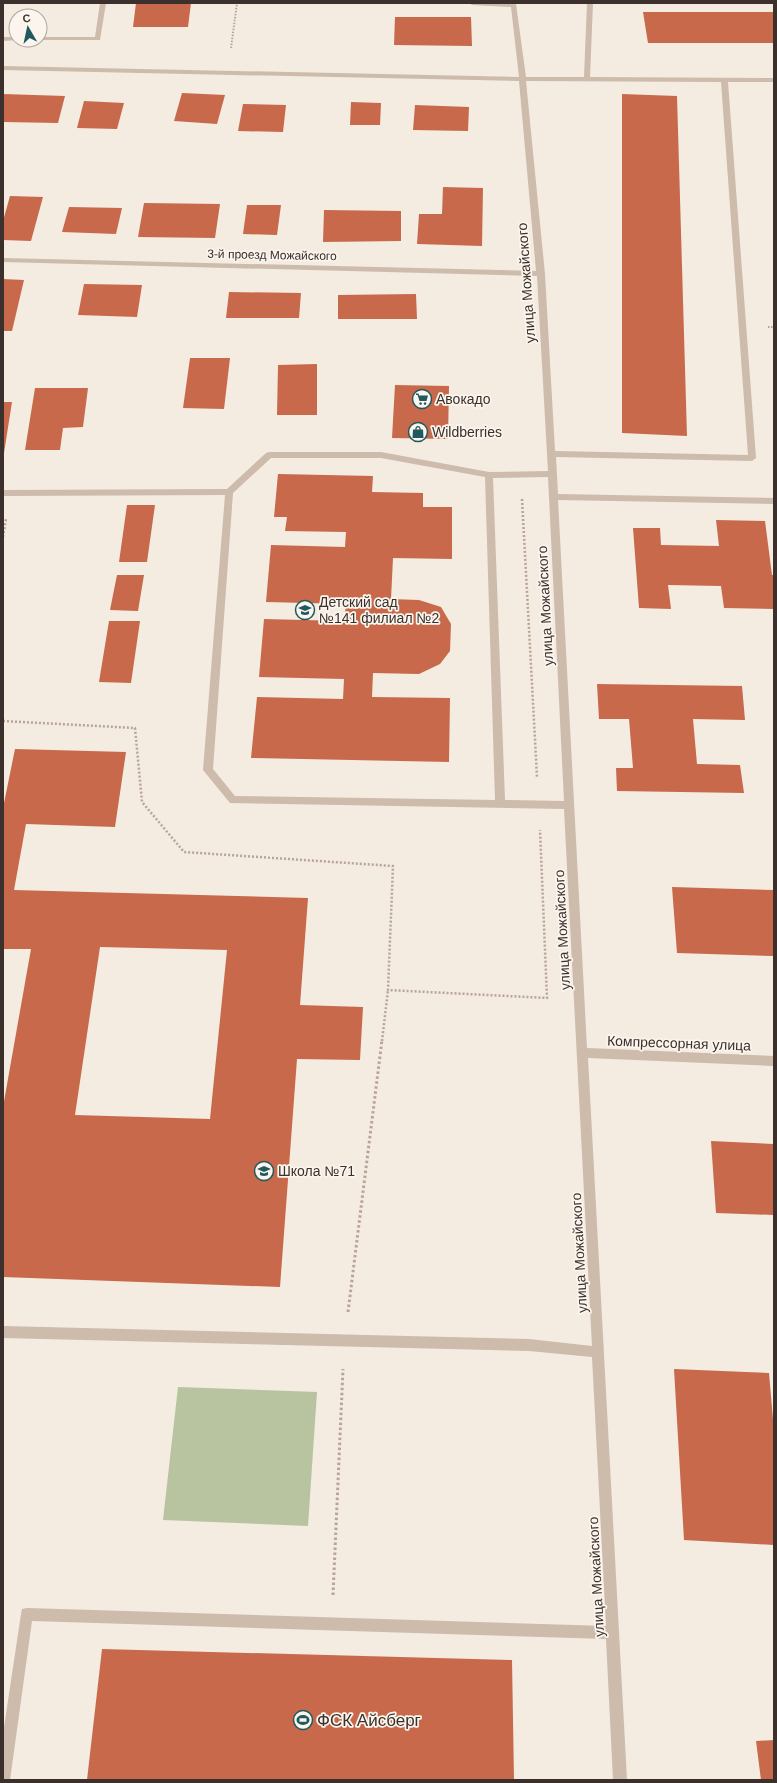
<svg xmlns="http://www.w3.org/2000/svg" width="777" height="1783" viewBox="0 0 777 1783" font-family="Helvetica,sans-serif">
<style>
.green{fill:#b8c4a0}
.building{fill:#c8694b;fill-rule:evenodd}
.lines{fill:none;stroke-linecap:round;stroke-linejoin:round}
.path-far2{stroke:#b9a596;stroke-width:2;stroke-dasharray:1.5 1.5;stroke-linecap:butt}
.path-far1{stroke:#b9a596;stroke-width:2.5;stroke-dasharray:2 2;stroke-linecap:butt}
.path{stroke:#b9a596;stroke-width:3;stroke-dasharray:2.5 2.5;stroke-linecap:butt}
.minor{fill:#cdbbac;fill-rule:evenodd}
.labels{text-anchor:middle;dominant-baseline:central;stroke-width:3.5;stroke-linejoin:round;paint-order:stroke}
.far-street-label{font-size:12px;fill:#3b302b;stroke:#fbf5ee}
.street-label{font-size:14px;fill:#3b302b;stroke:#fbf5ee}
.poi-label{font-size:14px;fill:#3b302b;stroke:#fbf5ee;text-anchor:start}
.near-poi-label{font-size:17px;fill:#3b302b;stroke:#fbf5ee;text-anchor:start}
</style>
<rect width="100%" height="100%" fill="#f4ebe1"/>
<path class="green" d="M178,1387L317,1392L308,1526L163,1520Z"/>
<path class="building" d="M136,3H191L188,27H133Z
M643,12H774V43H648Z
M395,17H471L472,46L394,45Z
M182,93L225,95L217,124L174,121Z
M3,94L65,96L58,123L3,122Z
M622,94L677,96L687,436L622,433Z
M84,101L124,103L117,129L77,128Z
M351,102L381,103L380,125H350Z
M243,104L286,105L283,132L238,131Z
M415,105L469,107L468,131L413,130Z
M443,187L483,188L482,246L417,244L419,214H442Z
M10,196L43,197L31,241L3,240V221Z
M144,203L220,204L215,238L138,237Z
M247,205H281L277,235L243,234Z
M69,207L122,208L116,234L62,232Z
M324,210L401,211V241L323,242Z
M3,279L24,280L12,331H3Z
M84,284L142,285L137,317L78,315Z
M229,292L301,293L299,318H226Z
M416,294L417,319H338V295Z
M190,358H230L224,409L183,408Z
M317,364V415H277L278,365Z
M395,385L449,386L448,439L392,438Z
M35,388H88L83,427L63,428L60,450H25Z
M3,402H12L4,453H3Z
M278,474L373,476L372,492L423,493V507H452V559L393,558L391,599L419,600L441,607L451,624L450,651L440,664L419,674L373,673L372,697L450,698L449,762L251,758L257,697L343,699L344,679L259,677L264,619L344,621L346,604L266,602L271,545L345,547L346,532L285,531L287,517H274Z
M127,505H155L147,562H119Z
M716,520L765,521L772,575H774V609L724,608L721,586L668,585L671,609L639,608L633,528H660L661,545L719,546Z
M117,575H144L138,611L110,610Z
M109,621H140L131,683L99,682Z
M597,684L742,686L745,720L693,719L697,764L740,765L744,793L617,791L616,768H633L629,719H599Z
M15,749L126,752L115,827L26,824L14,890L308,898L300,1005L363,1007L360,1060L297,1059L280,1287L3,1277V1107L31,949H3V808ZM100,947L227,950L210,1119L75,1115Z
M672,887L774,890V956L677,953Z
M711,1141L774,1144V1215L716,1213Z
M674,1369L769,1373L774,1431V1545L684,1540Z
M102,1649L512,1660L514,1780H87Z
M774,1740V1780H761L756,1741Z"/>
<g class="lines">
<path class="path-far2" d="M231,48L237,3
M768,327H774"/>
<path class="path-far1" d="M522,499L537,777
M3,537L6,519
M3,721L135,728L142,802L184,852L393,866L388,990L547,998L540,830
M382,1041L388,990"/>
<path class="path" d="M348,1312L382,1040
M333,1595L343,1369"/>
<path class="minor" d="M100,3H106L100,40H37H40V37H95Z
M469,3L516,4L526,77H584L587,3H593L590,77L774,78V82H728L756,458L752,461L556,457L558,494L774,498V504L558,500L587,1048L774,1056V1066L588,1058L627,1780H613L606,1639L32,1621L10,1780H3V1734L21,1614L22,1609L27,1608L606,1626L592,1357L529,1351L3,1338V1326L529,1339L592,1346L564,809L230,803L203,770L225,495L3,496V490L227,489L266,453L269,452H381L489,472L548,471L537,276L3,262V258L536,271L519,81L3,70V66L519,77L511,7L472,5ZM526,81L721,82L748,455L555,451L545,274ZM271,458H381L485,477L495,800L235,796L213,769L233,493ZM548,477L564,801L505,800L493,478Z
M3,37H16V40H19L3,41Z"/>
</g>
<defs>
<symbol id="supermarket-ring" viewBox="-11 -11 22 22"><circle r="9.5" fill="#fbf5ee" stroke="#1f5a5e" stroke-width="1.5"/><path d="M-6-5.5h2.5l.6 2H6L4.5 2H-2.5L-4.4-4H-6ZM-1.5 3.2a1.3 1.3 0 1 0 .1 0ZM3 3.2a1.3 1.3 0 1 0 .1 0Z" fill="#1f5a5e"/></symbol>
<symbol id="shop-ring" viewBox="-11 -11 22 22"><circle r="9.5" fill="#fbf5ee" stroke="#1f5a5e" stroke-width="1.5"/><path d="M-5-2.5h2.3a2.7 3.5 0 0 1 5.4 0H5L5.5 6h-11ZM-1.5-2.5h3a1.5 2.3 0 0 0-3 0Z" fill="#1f5a5e"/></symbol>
<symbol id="school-ring" viewBox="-11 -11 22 22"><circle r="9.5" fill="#fbf5ee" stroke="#1f5a5e" stroke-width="1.5"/><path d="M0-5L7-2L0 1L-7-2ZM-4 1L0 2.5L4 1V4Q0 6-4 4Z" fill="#1f5a5e"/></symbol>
<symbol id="stadium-ring" viewBox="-11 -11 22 22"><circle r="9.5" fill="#fbf5ee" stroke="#1f5a5e" stroke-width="1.5"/><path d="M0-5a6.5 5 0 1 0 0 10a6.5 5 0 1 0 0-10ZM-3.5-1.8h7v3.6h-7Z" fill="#1f5a5e"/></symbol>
</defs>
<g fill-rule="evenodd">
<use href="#supermarket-ring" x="411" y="388" width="22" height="22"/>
<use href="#shop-ring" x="407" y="421" width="22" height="22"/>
<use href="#school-ring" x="294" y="599" width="22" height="22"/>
<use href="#school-ring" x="253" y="1160" width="22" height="22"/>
<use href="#stadium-ring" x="292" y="1709" width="22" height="22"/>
</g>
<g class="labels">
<g class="far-street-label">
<text transform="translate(272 255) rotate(1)">3-й проезд Можайского</text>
</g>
<g class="street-label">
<text transform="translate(526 283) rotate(-94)">улица Можайского</text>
<text transform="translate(545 606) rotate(-93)">улица Можайского</text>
<text transform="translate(562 930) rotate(-93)">улица Можайского</text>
<text transform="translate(679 1043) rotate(2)">Компрессорная улица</text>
<text transform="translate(579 1253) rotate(-93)">улица Можайского</text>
<text transform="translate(596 1577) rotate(-93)">улица Можайского</text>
</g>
<g class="poi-label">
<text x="436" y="399">Авокадо</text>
<text x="432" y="432">Wildberries</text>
<text x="319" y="602">Детский сад<tspan x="319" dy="16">№141 филиал №2</tspan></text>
<text x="278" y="1171">Школа №71</text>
</g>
<g class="near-poi-label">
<text x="317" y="1720">ФСК Айсберг</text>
</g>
</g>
<rect width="777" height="1783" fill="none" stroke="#3b302b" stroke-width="8"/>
<g transform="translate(28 28) rotate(351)"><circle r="19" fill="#fbf5ee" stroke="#aea6a0"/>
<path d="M0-3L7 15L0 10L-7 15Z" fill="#1f5a5e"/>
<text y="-6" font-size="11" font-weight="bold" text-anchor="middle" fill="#3b302b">С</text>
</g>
</svg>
